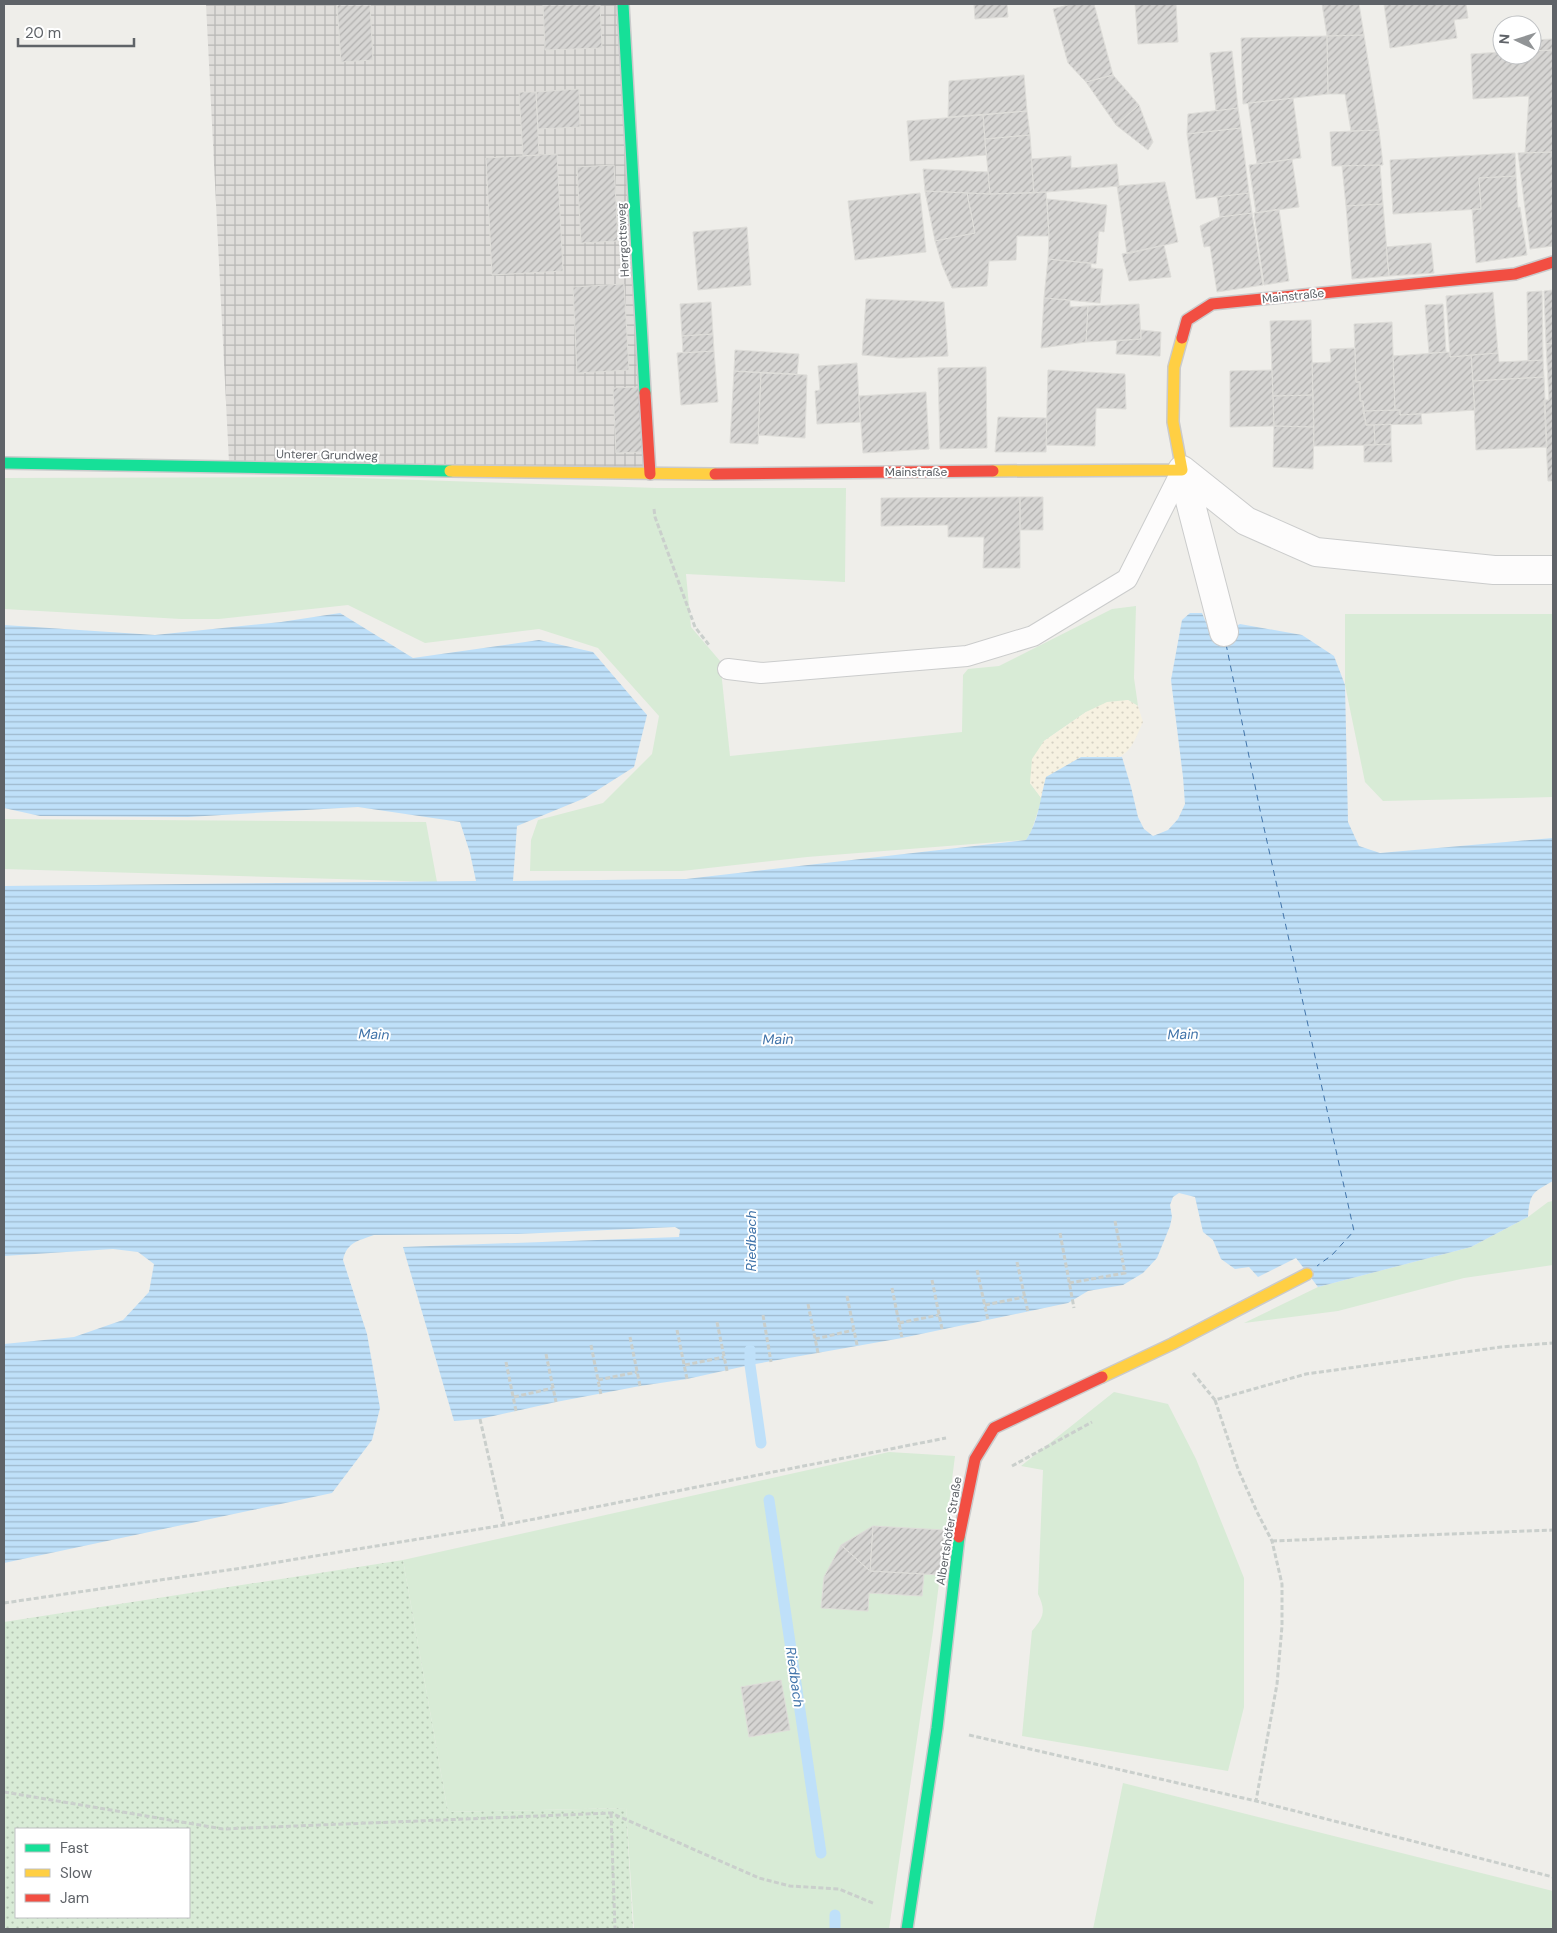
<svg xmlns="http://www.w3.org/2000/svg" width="1557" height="1933" viewBox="0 0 1557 1933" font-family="'DM Sans',sans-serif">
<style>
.industrial{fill:url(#industrial-grid)}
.green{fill:#d8ebd6}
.sand{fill:url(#sand-dots)}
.garden{fill:url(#garden-dots);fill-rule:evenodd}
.water{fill:url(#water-rules)}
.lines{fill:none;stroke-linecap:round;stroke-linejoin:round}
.stream{stroke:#bfe0f9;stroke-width:11}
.ferry{stroke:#4174aa;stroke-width:1;stroke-dasharray:6 5;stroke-linecap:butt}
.building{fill:url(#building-hatch);stroke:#deddd9}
.lane-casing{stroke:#cbcccc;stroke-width:22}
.street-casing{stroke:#cbcccc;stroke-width:30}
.fast-casing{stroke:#cacacb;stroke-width:14}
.slow-casing{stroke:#cacacb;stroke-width:14}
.jam-casing{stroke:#cacacb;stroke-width:14}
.path{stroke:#cacfcc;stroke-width:3;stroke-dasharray:5 2.5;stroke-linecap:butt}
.lane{stroke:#fdfcfc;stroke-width:20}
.street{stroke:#fdfcfc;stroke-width:28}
.fast{stroke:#16e098;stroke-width:11}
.slow{stroke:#ffcf43;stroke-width:11}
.jam{stroke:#f24e42;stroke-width:11}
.labels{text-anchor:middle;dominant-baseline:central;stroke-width:4;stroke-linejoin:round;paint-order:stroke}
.street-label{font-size:12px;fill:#5f6368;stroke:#fff}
.water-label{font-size:14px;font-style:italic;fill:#4174aa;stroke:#fff}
</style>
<defs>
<pattern id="industrial-grid" width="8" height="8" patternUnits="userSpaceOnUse" patternTransform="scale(1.25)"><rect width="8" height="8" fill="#dfddda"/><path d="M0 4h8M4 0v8" fill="none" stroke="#b8b7b5"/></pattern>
<pattern id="sand-dots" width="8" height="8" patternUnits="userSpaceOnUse" patternTransform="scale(1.25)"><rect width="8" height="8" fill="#f6f1e1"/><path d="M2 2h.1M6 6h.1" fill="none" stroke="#d5d1c4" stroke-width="1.8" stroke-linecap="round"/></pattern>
<pattern id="garden-dots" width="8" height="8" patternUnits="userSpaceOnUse" patternTransform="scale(1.25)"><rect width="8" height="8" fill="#d8ebd6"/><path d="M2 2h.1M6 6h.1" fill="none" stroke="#b2c2b1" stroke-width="1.8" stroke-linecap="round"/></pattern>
<pattern id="water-rules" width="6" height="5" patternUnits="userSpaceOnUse" patternTransform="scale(1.25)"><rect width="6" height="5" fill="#bfe0f9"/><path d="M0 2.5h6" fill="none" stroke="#9eb9cd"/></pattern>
<pattern id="building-hatch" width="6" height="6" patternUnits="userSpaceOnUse" patternTransform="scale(1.25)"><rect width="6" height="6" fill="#d6d5d3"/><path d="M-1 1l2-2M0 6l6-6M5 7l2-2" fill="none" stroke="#b1b0af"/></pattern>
</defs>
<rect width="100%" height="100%" fill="#efeeea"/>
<path class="industrial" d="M206,4H629L654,470L229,462Z"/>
<path class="green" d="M327,477L657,488H846L845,582L686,574L691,627L720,661L730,756L962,732L963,675L968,669L999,666L1112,609L1136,606L1134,678L1138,706L1128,700L1086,712L1044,741L1030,783L1042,799L1031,832L1026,840L807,857L682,871H530L531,840L538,820L603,803L652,754L659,716L598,648L539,629L425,643L348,605L219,619H181L4,609V478Z
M1345,614H1553V797L1383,801L1365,782L1345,685Z
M4,819L426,822L437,882L4,869Z
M1553,1201V1265L1464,1278L1338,1311L1244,1323L1318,1287L1471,1247L1528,1217L1548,1202Z
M1114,1392L1168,1404L1196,1459L1244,1578V1707L1228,1771L1022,1736L1032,1631C1044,1617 1046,1611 1038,1594L1043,1470L1021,1466Z
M889,1452L955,1456L933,1631L889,1929H634L626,1808L448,1812L403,1560Z
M1123,1783L1553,1891V1929H1093Z"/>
<path class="sand" d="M1128,700L1138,706L1143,722C1136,736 1131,756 1114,758L1043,788L1042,799L1030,783L1032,759L1044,741L1086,712L1107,702Z"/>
<path class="garden" d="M403,1560L448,1812L626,1808L633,1929H4V1622ZM16,1829H189V1917H16Z"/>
<path class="water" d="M340,613L413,658L539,640L593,652L647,715L634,767L585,798L517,826L513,881L686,879L1026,840C1039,821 1040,798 1046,777L1081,757H1122L1131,787L1138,817L1144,829L1153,836L1168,830L1178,819L1185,804L1183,777L1171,680L1182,620L1190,613H1202L1211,634L1224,632L1240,624L1302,635L1334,656L1345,685L1348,822L1359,846L1380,853L1553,838V1181C1532,1193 1530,1193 1528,1217L1471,1247L1318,1287L1296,1258L1258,1277L1249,1267L1235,1269L1221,1259L1213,1240L1203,1232L1195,1197L1179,1193L1173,1197L1170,1205L1172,1217L1170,1226L1157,1258L1143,1273L1123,1285L1088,1291L1068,1303L902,1338L750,1365L687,1379L640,1386L556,1402L480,1419L454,1421L403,1247L679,1237L680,1230L675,1227L518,1234L374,1235C358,1241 347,1242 343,1260L367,1334L380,1408L372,1440L332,1493L4,1563V1344L74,1337L123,1320L149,1292L154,1264L138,1252L113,1249L4,1256V886L476,881L470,853L460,822L358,807L188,817L40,816L4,808V625L155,635L281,622Z"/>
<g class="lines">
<path class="stream" d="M750,1350V1365L761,1443
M769,1500L821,1853
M835,1915V1929"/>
<path class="ferry" d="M1226,644L1260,810L1354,1231L1332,1255L1317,1266"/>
</g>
<path class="building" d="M337,4H370L373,60L341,62Z
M543,4H600L602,48L545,50Z
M974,4H1007L1008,17L975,19Z
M1072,4H1094L1113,75L1086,82L1068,63L1053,9Z
M1135,4H1176L1178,42L1138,44Z
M1322,4H1359L1364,35L1327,36Z
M1384,4H1466L1468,18L1454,20L1457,38L1390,48Z
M1364,35L1379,130L1351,131L1345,94H1328L1327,36Z
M1327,36L1328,94L1243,104L1241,38Z
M1553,39V50L1532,51V40Z
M1553,50V152L1525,153L1529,96L1473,99L1471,54L1502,52V55H1532V51Z
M1232,51L1238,108L1216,111L1210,53Z
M1024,75L1027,111L948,117L949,81Z
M1113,75L1139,105L1116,125L1086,82Z
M579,89L580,127L538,129L536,92Z
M519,92H536L539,155L523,156Z
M1293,98L1301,158L1257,164L1248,103Z
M1139,105L1153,142L1148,150L1116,125Z
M1238,108L1241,128L1187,134L1188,114Z
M1027,111L1030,135L985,139L983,115Z
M983,115L986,155L910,161L907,121Z
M1241,128L1249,193L1196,199L1187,134Z
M1379,130L1383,165L1332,166L1330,132Z
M1030,135L1034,193L990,194L985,139Z
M1553,152V246L1530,249L1518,153Z
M1515,153L1516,176L1479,178L1481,209L1393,214L1390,160Z
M557,154L563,271L492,275L486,158Z
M1071,156V168L1117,164L1119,186L1034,193L1031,159Z
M1292,159L1299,207L1256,213L1249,165Z
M614,165L618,241L581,243L577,167Z
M1380,165L1383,204L1346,206L1342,166Z
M923,169L988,172L990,194L925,191Z
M1516,176L1518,208L1520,207L1527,255L1476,263L1472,209H1481L1479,178Z
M1165,182L1178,242L1127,254L1117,186Z
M925,191L967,193L975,233L935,241Z
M1046,192L1049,236H1017L1016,260L989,261L987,286L952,288L942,265L935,241L975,233L967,193L990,194Z
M920,193L926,252L855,260L848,201Z
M1249,193L1252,213L1220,217L1217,197Z
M1047,199L1107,205L1104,232L1099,231L1096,264L1048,259L1049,236Z
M1383,204L1389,276L1352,279L1346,206Z
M1279,209L1289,281L1264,285L1254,213Z
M1252,213L1263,285L1217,292L1210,246L1204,247L1200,226L1220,217Z
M747,227L751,285L698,290L693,232Z
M1431,243L1434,273L1389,276L1386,247Z
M1164,245L1171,277L1129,281L1122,254Z
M1048,259L1091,263V268L1103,269L1100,303L1044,298Z
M624,284L629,370L577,373L573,287Z
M1553,290V343L1546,344L1544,291Z
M1542,291L1543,360L1528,361L1527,292Z
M1493,292L1498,353L1450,357L1446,296Z
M1044,298L1070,300V307L1088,306L1086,342L1041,348Z
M866,299L944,302L948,356L899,358L862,355Z
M711,302L713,334L682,336L680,304Z
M1139,304L1141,339L1086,342L1088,306Z
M1443,304L1446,352L1429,353L1425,305Z
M1311,320L1313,395L1273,396L1270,321Z
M1392,322L1395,410L1363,411V401H1360V382H1356L1354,324Z
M1141,330L1161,332L1160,356L1116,354L1117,341L1141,339Z
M713,334L714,351L683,353L682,336Z
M1553,343V481H1548L1544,400H1549L1546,344Z
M1355,348L1356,382H1360V401H1363L1366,425H1374L1375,445L1314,446L1312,363L1331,362L1330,349Z
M735,350L799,354L797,374L734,371Z
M714,351L718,402L681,405L677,353Z
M1450,352V357L1471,355L1475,410L1400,415V410H1395L1393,356Z
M1498,353L1499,362L1543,360L1544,377L1473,381L1471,355Z
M857,363L860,422L817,424L815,391L820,390L818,366Z
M986,367L987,448L940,449L938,368Z
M1048,370L1125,374L1126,409L1096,408L1095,446L1046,445Z
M1272,370L1274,426L1230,427V371Z
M734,371L761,373L758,444L730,443Z
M761,373L807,375L805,438L758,435Z
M1544,377L1547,447L1476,450L1473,381Z
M640,387L643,452L616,453L613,388Z
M926,392L929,449L863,453L859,396Z
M1313,395L1314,427L1274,426L1273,396Z
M1400,410V415L1421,414L1422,424L1366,425L1363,411Z
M998,417L1047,418L1046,452H995Z
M1391,424V444L1375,445L1374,425Z
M1274,426L1314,427L1313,469L1273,467Z
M1391,444L1392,462H1364V445Z
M1020,497V568H983L984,537H948V525L881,526V498Z
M1020,497H1043V530H1020Z
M873,1526L870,1571L841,1545Z
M873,1526L944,1530L941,1575L870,1571Z
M841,1545L870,1571L924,1574L922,1596L869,1593L868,1611L821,1608L824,1577Z
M781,1680L790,1730L749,1737L741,1687Z"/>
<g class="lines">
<defs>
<path id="lane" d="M728,669L761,673L967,656L1033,636L1127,579L1182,470"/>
<path id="street" d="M1182,470L1246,521L1316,552L1494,570H1553
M1182,470L1224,632"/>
<path id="fast" d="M623,4L645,393
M4,463L450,471
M907,1929L937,1728L959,1537"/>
<path id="slow" d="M450,471L715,474
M993,471L1182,470L1173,422L1174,367L1182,338
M1102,1377L1172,1344L1307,1274"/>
<path id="jam" d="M1182,338L1187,320L1212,304L1515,274L1553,262
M645,393L650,474
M715,474L993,471
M959,1537L975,1459L994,1428L1102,1377"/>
</defs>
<use href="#lane" class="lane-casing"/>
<use href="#street" class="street-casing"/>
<use href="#fast" class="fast-casing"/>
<use href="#slow" class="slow-casing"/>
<use href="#jam" class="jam-casing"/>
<path class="path" d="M654,509L655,517L695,627L709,645
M1060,1233L1074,1308
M1017,1262L1028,1312
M977,1270L988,1320
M932,1280L942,1329
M1069,1283L1125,1273L1115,1221
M892,1288L902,1338
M847,1296L857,1345
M808,1304L818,1353
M985,1305L1024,1297
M763,1315L771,1362
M717,1322L727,1371
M899,1323L939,1315
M677,1330L687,1379
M630,1337L640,1386
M815,1339L854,1330
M591,1345L601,1395
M546,1354L556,1402
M506,1362L516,1411
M685,1365L724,1357
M1193,1373L1215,1400L1306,1374L1501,1347L1553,1343
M598,1380L637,1372
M514,1397L553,1388
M1215,1400L1238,1469L1257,1512L1272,1541L1282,1584V1626L1277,1684L1256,1801
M480,1419L504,1525
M1012,1466L1092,1422
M1272,1541L1553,1530
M4,1603L242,1568L504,1525L946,1438
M969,1735L1256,1801L1553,1877
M4,1792L223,1829L611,1813L759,1878L790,1886L839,1889L875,1904
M611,1813L615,1929"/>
<use href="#lane" class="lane"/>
<use href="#street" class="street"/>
<use href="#fast" class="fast"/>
<use href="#slow" class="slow"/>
<use href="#jam" class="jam"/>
</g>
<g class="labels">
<g class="street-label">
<text transform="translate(623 240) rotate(-93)">Herrgottsweg</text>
<text transform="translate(1293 296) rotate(-6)">Mainstraße</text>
<text transform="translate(327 455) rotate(1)">Unterer Grundweg</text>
<text x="916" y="472">Mainstraße</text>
<text transform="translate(949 1531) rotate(-81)">Albertshöfer Straße</text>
</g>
<g class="water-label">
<text transform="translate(374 1034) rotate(2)">Main</text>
<text transform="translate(1183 1034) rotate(-1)">Main</text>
<text transform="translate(778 1039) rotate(-1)">Main</text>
<text transform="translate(751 1241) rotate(-90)">Riedbach</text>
<text transform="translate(795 1677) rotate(82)">Riedbach</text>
</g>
</g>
<rect width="1557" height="1933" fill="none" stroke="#5f6368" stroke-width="10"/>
<rect x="15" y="1828" width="175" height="90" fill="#ffffff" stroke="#bfc1c3"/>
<rect x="25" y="1844" width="25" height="8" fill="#16e098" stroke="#bfc1c3"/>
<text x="60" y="1853" font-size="15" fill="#5f6368">Fast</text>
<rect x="25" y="1869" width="25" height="8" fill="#ffcf43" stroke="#bfc1c3"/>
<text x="60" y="1878" font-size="15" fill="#5f6368">Slow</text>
<rect x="25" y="1894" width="25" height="8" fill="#f24e42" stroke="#bfc1c3"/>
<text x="60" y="1903" font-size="15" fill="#5f6368">Jam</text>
<g transform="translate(1517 40) rotate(274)"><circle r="24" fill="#ffffff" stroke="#bfc1c3"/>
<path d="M0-4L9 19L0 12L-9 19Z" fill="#919496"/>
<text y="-8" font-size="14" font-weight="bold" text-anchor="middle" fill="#5f6368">N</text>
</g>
<path d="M18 38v8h116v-8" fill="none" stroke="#5f6368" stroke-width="2.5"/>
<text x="25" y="38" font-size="15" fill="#5f6368" stroke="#ffffff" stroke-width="4" paint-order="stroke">20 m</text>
</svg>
